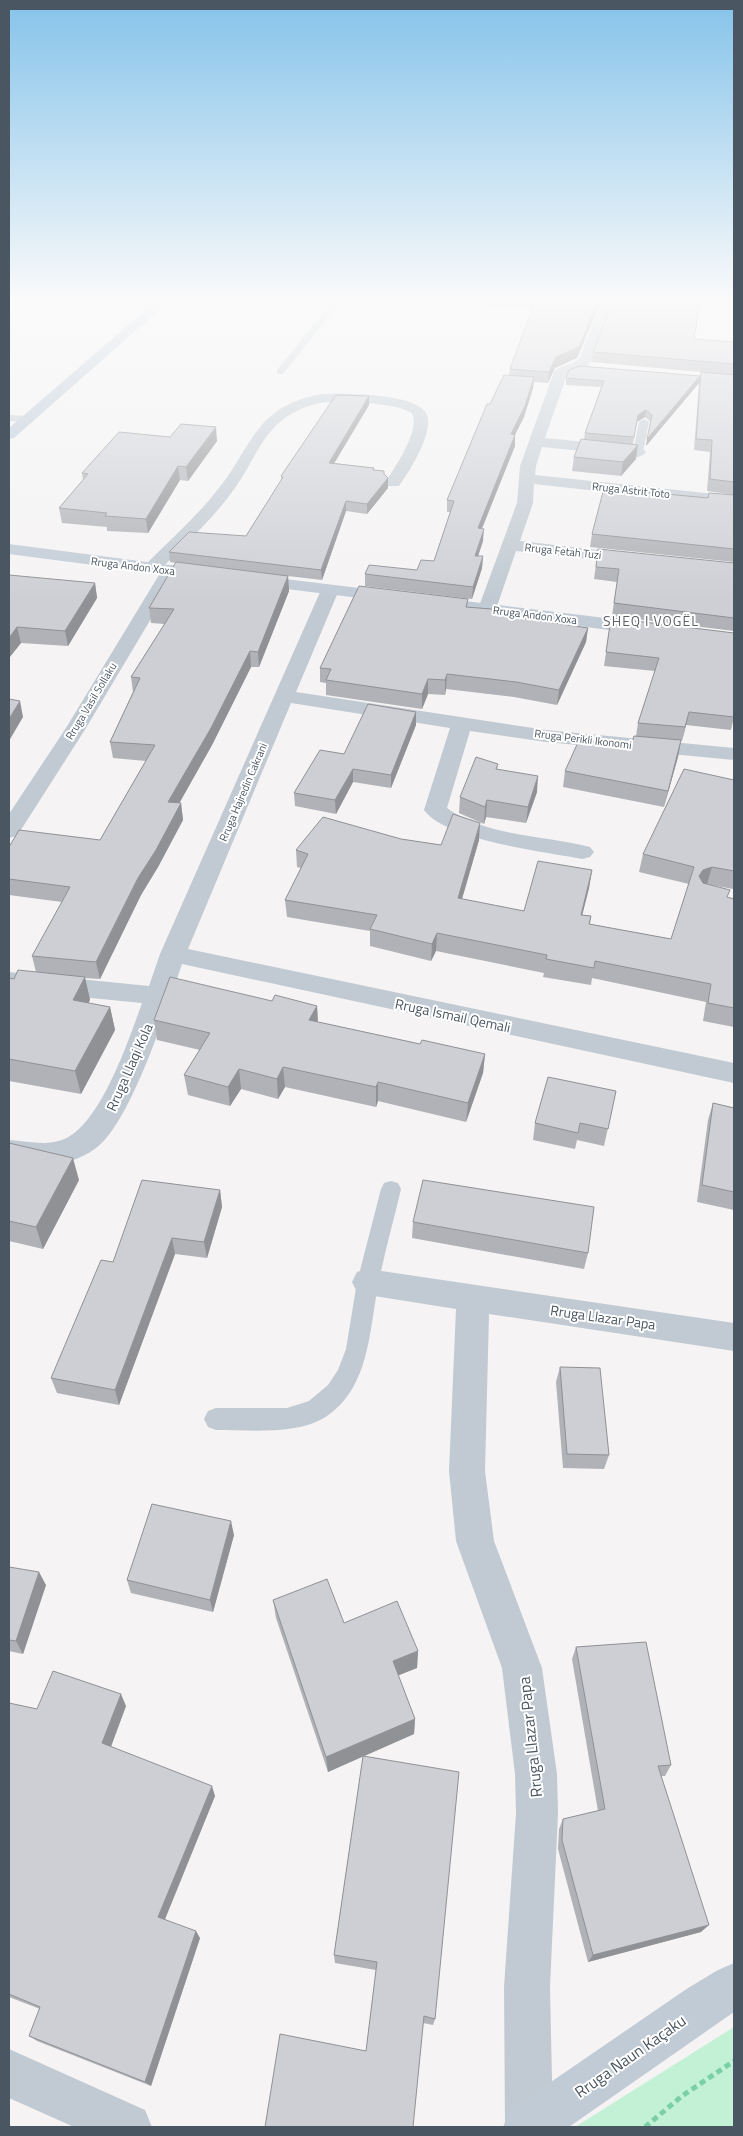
<svg xmlns="http://www.w3.org/2000/svg" width="743" height="2136" viewBox="0 0 743 2136" font-family="'Titillium Web',sans-serif">
<style>
.green{fill:#c3f1d5}
.lines{fill:none;stroke-linecap:round;stroke-linejoin:round}
.path{stroke:#7ad0a6;stroke-width:5;stroke-dasharray:6 4;stroke-linecap:butt}
.lane{fill:#c1cad2;fill-rule:evenodd}
.street{fill:#c1cad2;fill-rule:evenodd}
.secondary{fill:#c1cbd6;fill-rule:evenodd}
.primary{fill:#b3c2d1;fill-rule:evenodd}
.wall{fill:#b0b2b7}
.shaded-wall{fill:#909195}
.building{fill:#cdcfd5;stroke:#909195}
.labels{text-anchor:middle;dominant-baseline:central;stroke-width:4;stroke-linejoin:round;paint-order:stroke}
.far-street-label{font-size:11px;fill:#4a5661;stroke:#fff}
.far-quarter-label{font-size:14px;letter-spacing:1px;fill:#5f6368;stroke:#fff}
.street-label{font-size:14px;fill:#4a5661;stroke:#fff}
.near-street-label{font-size:16px;fill:#4a5661;stroke:#fff}
</style>
<rect width="100%" height="100%" fill="#f5f3f3"/>
<path class="green" d="M734,2027V2127H575Z"/>
<g class="lines">
<path class="path" d="M645,2127L682,2096L734,2061"/>
<path class="lane" d="M333,301H341L283,374H277V370Z
M9,415L27,416L32,419L27,422L9,421Z
M644,419L649,422L643,452L638,455L633,452L639,422Z
M391,1181L398,1183L401,1189C394,1220 385,1250 379,1281C369,1328 371,1389 324,1418C296,1435 248,1430 216,1430L208,1427L204,1419L208,1411L216,1408H287L309,1401L328,1385L338,1370L346,1349L357,1282L381,1189L384,1183Z"/>
<path class="street" d="M602,301H614L592,361L583,370L567,375L545,438L638,447L643,449L646,452L643,455L638,457L542,447L536,466L535,475L734,496V506L534,484L533,503L520,541L633,554L639,555L642,559L639,563L633,564L516,551L496,609L493,613L487,614L481,613L478,609L517,503L520,466L554,372C560,365 572,365 579,359Z
M322,394C343,393 415,393 426,413C436,430 409,472 399,486H387L385,483C393,470 421,430 412,414C406,403 333,400 320,403C308,405 295,411 285,418C261,435 252,465 235,488C213,519 184,545 158,572L152,573L146,572L143,568L146,564C169,541 194,519 215,493C253,448 253,406 322,394Z
M171,565L177,566L180,570L86,728L17,836L9,838V814L66,728L162,570L165,566Z
M330,585L336,586L339,590L296,692L546,730L734,748V760L546,742L470,731L447,808C487,837 544,835 590,847L594,852L590,857L582,859C545,852 445,840 424,810L450,728L291,703L188,949L734,1063V1083L182,964C168,1006 130,1124 96,1148C69,1168 40,1166 9,1162V1140C27,1141 45,1146 62,1140C100,1127 129,1039 142,1003L9,990V972L149,986L160,954L321,590L324,586Z
M368,1269L734,1323V1351L489,1314L485,1471L494,1541L542,1668L557,1774L558,1813L550,1987L553,2127L505,2126L504,1987L516,1813L515,1774L502,1668L456,1541L449,1471L456,1309L368,1295L357,1292L352,1282L357,1272Z
M9,2049L145,2110L152,2127H74L9,2098Z"/>
<path class="secondary" d="M9,544L208,570L214,571L217,575L214,579L208,580L9,554Z
M251,575L392,592L398,593L401,597L398,601L392,602L245,584L242,580L245,576Z
M432,597L647,623L654,625L656,629L654,633L647,635L426,606L423,602L426,598Z
M734,1963V2012L569,2127H503L510,2110L688,1988L718,1970Z"/>
<path class="primary" d="M156,301H169L14,438L9,439V428Z"/>
</g>
<path class="wall" d="M452,301H601L577,358L555,368L548,383L534,382L533,388L524,417L515,434V446L482,529L483,541L478,556H483L482,568L472,599L365,586V574L417,570L434,561L450,512H447V500L490,404L509,375L510,369L533,308L452,305Z
M694,339L734,342V375L592,362L593,352Z
M701,372L734,375V495L707,491L710,452L694,450L699,383Z
M700,376L699,383L646,446L651,422L645,417L637,422L633,444L636,459L621,476L572,471L574,457L584,439L585,433L601,387L566,385V378Z
M369,396V405L334,463L374,468V470L384,471V475L388,488L367,514L346,511L322,580L288,576L289,591L259,667H251L212,745L179,803H181L183,820L158,867L141,895L100,979L85,978L90,1000L88,1003L110,1007L115,1030L81,1094L9,1081V978L14,979L36,972L32,956L62,902L9,895V847L100,840L146,761L113,758L110,742L133,692L131,677L165,624L151,623L149,608L176,563L170,562L169,552L246,536L281,481V476Z
M217,441L188,481L180,480L148,533L107,531V527L62,523L59,508L83,480L82,473Z
M709,493L734,495V562L590,547L592,534L707,498Z
M598,549L734,563V631L612,616L617,582L594,579Z
M9,575L95,583L97,598L68,646L21,643L9,658Z
M468,607L504,610L503,616L588,628L586,642L557,705L514,697L446,689L445,695L428,694L422,709L326,695V683L320,682V668Z
M611,618L734,717L731,730L686,725L682,741H681L678,757L664,807L563,787L565,771L630,749L636,736L638,723L655,671L604,666Z
M416,725L391,788L353,782L336,814L295,806L294,793L344,754Z
M498,764L497,769L537,792L526,823L486,817L484,824L459,813L460,797Z
M734,780V884L733,889L711,885L728,898L734,899V1027L703,1021L706,1002L592,978L591,985L543,977L544,973L436,951L431,961L370,946V931L287,917L285,900L301,868L297,867L296,850L401,839L441,845L479,840L462,899L524,911L592,870L589,888L582,915L591,916L590,924L671,939L689,884L639,872L643,854Z
M272,1001L317,1006L318,1022L420,1044L485,1054L483,1073L466,1122L378,1101L376,1107L285,1087L278,1099L241,1089L230,1106L188,1095L184,1075L200,1050L157,1040L154,1020Z
M616,1091L604,1146L577,1140L575,1149L533,1140L535,1123Z
M713,1103L734,1108V1210L697,1202L708,1120Z
M9,1143L79,1180L43,1249L9,1241Z
M220,1190L222,1207L207,1258L175,1254L119,1405L57,1393L51,1378L113,1262Z
M413,1222L588,1253L584,1269L412,1238Z
M560,1367L609,1455L604,1469L563,1468L556,1382Z
M234,1535L213,1612L131,1593L127,1580Z
M9,1567L46,1585L23,1654L9,1651Z
M273,1600L344,1623L418,1651L417,1668L398,1675L415,1719L414,1734L364,1756L435,2019L433,2025L423,2023L366,2051L376,1970L335,1963L334,1955L363,1756L328,1772L276,1618Z
M576,1647L671,1765L665,1776H661L701,1932L588,1962L558,1849L559,1829L563,1819L598,1811L572,1659Z
M9,1703L37,1709L126,1706L111,1747L215,1796L165,1919L200,1938L151,2086L37,2041L29,2036L40,2009L9,1997Z"/>
<path class="shaded-wall" d="M598,301H601L577,358L555,368L548,383L549,372L556,357Z
M700,376L699,383L646,446L647,439Z
M534,377L533,388L524,417L510,445L511,434Z
M369,396V405L329,472V463Z
M646,410L645,417L637,422L633,445L638,415Z
M216,427L217,441L188,481L186,467Z
M515,435V446L477,540L478,528Z
M638,445L636,459L621,476L623,462Z
M178,466L180,480L148,533L146,519Z
M384,471V481L388,478V488L367,514V504L384,474Z
M346,501V511L322,580L321,570Z
M484,529L483,541L474,568L475,556Z
M483,556L482,568L472,599L473,587Z
M288,576L289,591L259,667L258,652Z
M95,583L97,598L68,646L65,631Z
M17,627L21,643L9,658V638Z
M588,628L586,642L557,705L559,690Z
M250,651L251,667L212,745L171,818L168,802Z
M447,674L446,689L445,695V680Z
M428,679V694L422,709V694Z
M20,701L23,717L9,741V719Z
M416,712V725L391,788V775Z
M689,712L686,725L682,741L685,727Z
M681,740L678,757L664,807L668,791Z
M353,769V782L336,814L335,800Z
M538,776L537,792L526,823L528,807Z
M487,800L486,817L484,824L485,807Z
M181,803L183,820L158,867L141,895L100,979L96,962L138,878Z
M480,823L479,840L457,916L458,898Z
M712,867L707,884L695,893L699,876L703,870Z
M592,870L589,888L578,932L581,915Z
M437,933L436,951L431,961L432,944Z
M85,977L90,1000L78,1023L73,1000Z
M317,1006L318,1026L309,1020Z
M110,1007L115,1030L81,1094L75,1071Z
M485,1054L483,1073L466,1122L468,1103Z
M283,1067L285,1087L278,1099L277,1079Z
M239,1069L241,1089L230,1106L228,1087Z
M378,1082V1101L376,1107V1087Z
M73,1158L79,1180L43,1249L36,1227Z
M220,1190L222,1207L207,1258L204,1242Z
M172,1238L175,1254L119,1405L115,1390Z
M231,1521L234,1535L213,1612L210,1600Z
M39,1572L46,1585L23,1654L16,1641Z
M418,1651L417,1668L392,1678L393,1661Z
M121,1694L126,1706L108,1754L102,1743Z
M415,1719L414,1734L328,1772L326,1757Z
M212,1786L215,1796L163,1924L158,1917Z
M709,1925L701,1932L588,1962L593,1955Z
M196,1931L200,1938L151,2086L145,2082Z"/>
<path class="building" d="M535,301H598L579,347L556,357L549,372L510,369Z
M613,301H700L694,339L734,342V364L593,352Z
M580,366L700,376L647,439L652,415L646,410L638,415L634,437L585,433L604,381L566,378L569,370Z
M701,372L734,375V482L710,479L712,440L696,439Z
M504,375L534,377L525,406L511,434L515,435L478,528L484,529L475,556H483L473,587L365,574L369,565L417,570L421,560L434,561L454,501L447,500L487,404H490Z
M336,395L369,396L329,463L374,468L373,470L384,471V474L388,478L367,504L346,501L321,570L169,552L189,532L246,536L283,477L281,476Z
M181,424L216,427L186,467L178,466L146,519L105,516L107,513L59,508L88,474L82,473L119,432L170,437Z
M581,439L638,445L623,462L574,457Z
M604,488L708,498L709,493L734,495V549L592,534Z
M598,549L734,563V618L614,603L619,569L596,567Z
M176,562L288,576L258,652L250,651L211,728L168,802L181,803L156,850L138,878L96,962L32,956L70,887L9,879V847L19,830L100,840L155,745L110,742L140,678L131,677L174,609L149,608Z
M9,575L95,583L65,631L17,627L9,638Z
M359,586L468,599L466,607L504,610L502,615L588,628L559,690L516,682L447,674L445,680L428,679L422,694L326,680L331,669L320,668Z
M611,618L734,633V717L689,712L685,727L638,723L659,658L606,652Z
M9,699L20,701L9,719Z
M368,704L416,712L391,775L353,769L335,800L294,793L320,750L344,754Z
M634,736L681,740L668,791L565,771L579,740L630,749Z
M476,757L498,764L496,769L538,776L528,807L487,800L485,807L460,797Z
M684,769L734,780V871L712,867L703,870L699,876L703,883L730,890L727,897L734,899V1008L708,1003L711,984L595,961L594,968L546,959L547,955L437,933L432,944L370,929L377,915L285,900L308,854L296,850L323,817L401,839L441,845L453,814L480,823L458,898L524,911L538,861L592,870L581,915L591,916L589,924L671,939L694,867L643,854Z
M18,970L85,977L73,1000L110,1007L75,1071L9,1059V978L14,979Z
M170,977L272,1001L275,995L317,1006L309,1020L420,1044L422,1040L485,1054L468,1103L378,1082L376,1087L283,1067L277,1079L239,1069L228,1087L184,1075L210,1033L154,1020Z
M548,1077L616,1091L608,1129L580,1123L578,1133L535,1123Z
M713,1103L734,1108V1192L702,1185Z
M9,1143L73,1158L36,1227L9,1221Z
M142,1180L220,1190L204,1242L172,1238L115,1390L51,1378L101,1260L113,1262Z
M423,1180L594,1207L588,1253L413,1222Z
M560,1367L600,1368L609,1455L567,1454Z
M152,1504L231,1521L210,1600L127,1580Z
M9,1567L39,1572L16,1641L9,1640Z
M327,1579L344,1623L397,1601L418,1651L393,1661L415,1719L326,1757L273,1600Z
M646,1642L671,1765L658,1766L709,1925L593,1955L562,1840L563,1819L605,1809L576,1647Z
M53,1671L121,1694L102,1743L212,1786L158,1917L196,1931L145,2082L29,2036L40,2007L9,1994V1703L37,1709Z
M363,1756L459,1772L435,2019L424,2016L413,2127H265L280,2034L366,2051L377,1962L334,1955Z"/>
<linearGradient id="sky" x2="0" y2="1"><stop stop-color="#85c3ea"/><stop offset="0.5" stop-color="#fafafa"/><stop offset="1" stop-color="#fafafa" stop-opacity="0"/></linearGradient>
<rect width="743" height="600" fill="url(#sky)"/>
<g class="labels">
<g class="far-street-label">
<text transform="translate(631 490) rotate(6)">Rruga Astrit Toto</text>
<text transform="translate(563 551) rotate(6)">Rruga Fetah Tuzi</text>
<text transform="translate(133 566) rotate(7)">Rruga Andon Xoxa</text>
<text transform="translate(535 615) rotate(7)">Rruga Andon Xoxa</text>
<text transform="translate(91 701) rotate(-59)">Rruga Vasil Sollaku</text>
<text transform="translate(583 739) rotate(7)">Rruga Perikli Ikonomi</text>
<text transform="translate(243 792) rotate(-67)">Rruga Hajredin Cakrani</text>
</g>
<g class="far-quarter-label">
<text x="651" y="620">SHEQ I VOGËL</text>
</g>
<g class="street-label">
<text transform="translate(453 1015) rotate(12)">Rruga Ismail Qemali</text>
<text transform="translate(129 1067) rotate(-66)">Rruga Llaqi Kola</text>
<text transform="translate(603 1317) rotate(8)">Rruga Llazar Papa</text>
</g>
<g class="near-street-label">
<text transform="translate(530 1737) rotate(-96)">Rruga Llazar Papa</text>
<text transform="translate(630 2056) rotate(-35)">Rruga Naun Kaçaku</text>
</g>
</g>
<rect width="743" height="2136" fill="none" stroke="#4a5661" stroke-width="20"/>
</svg>
